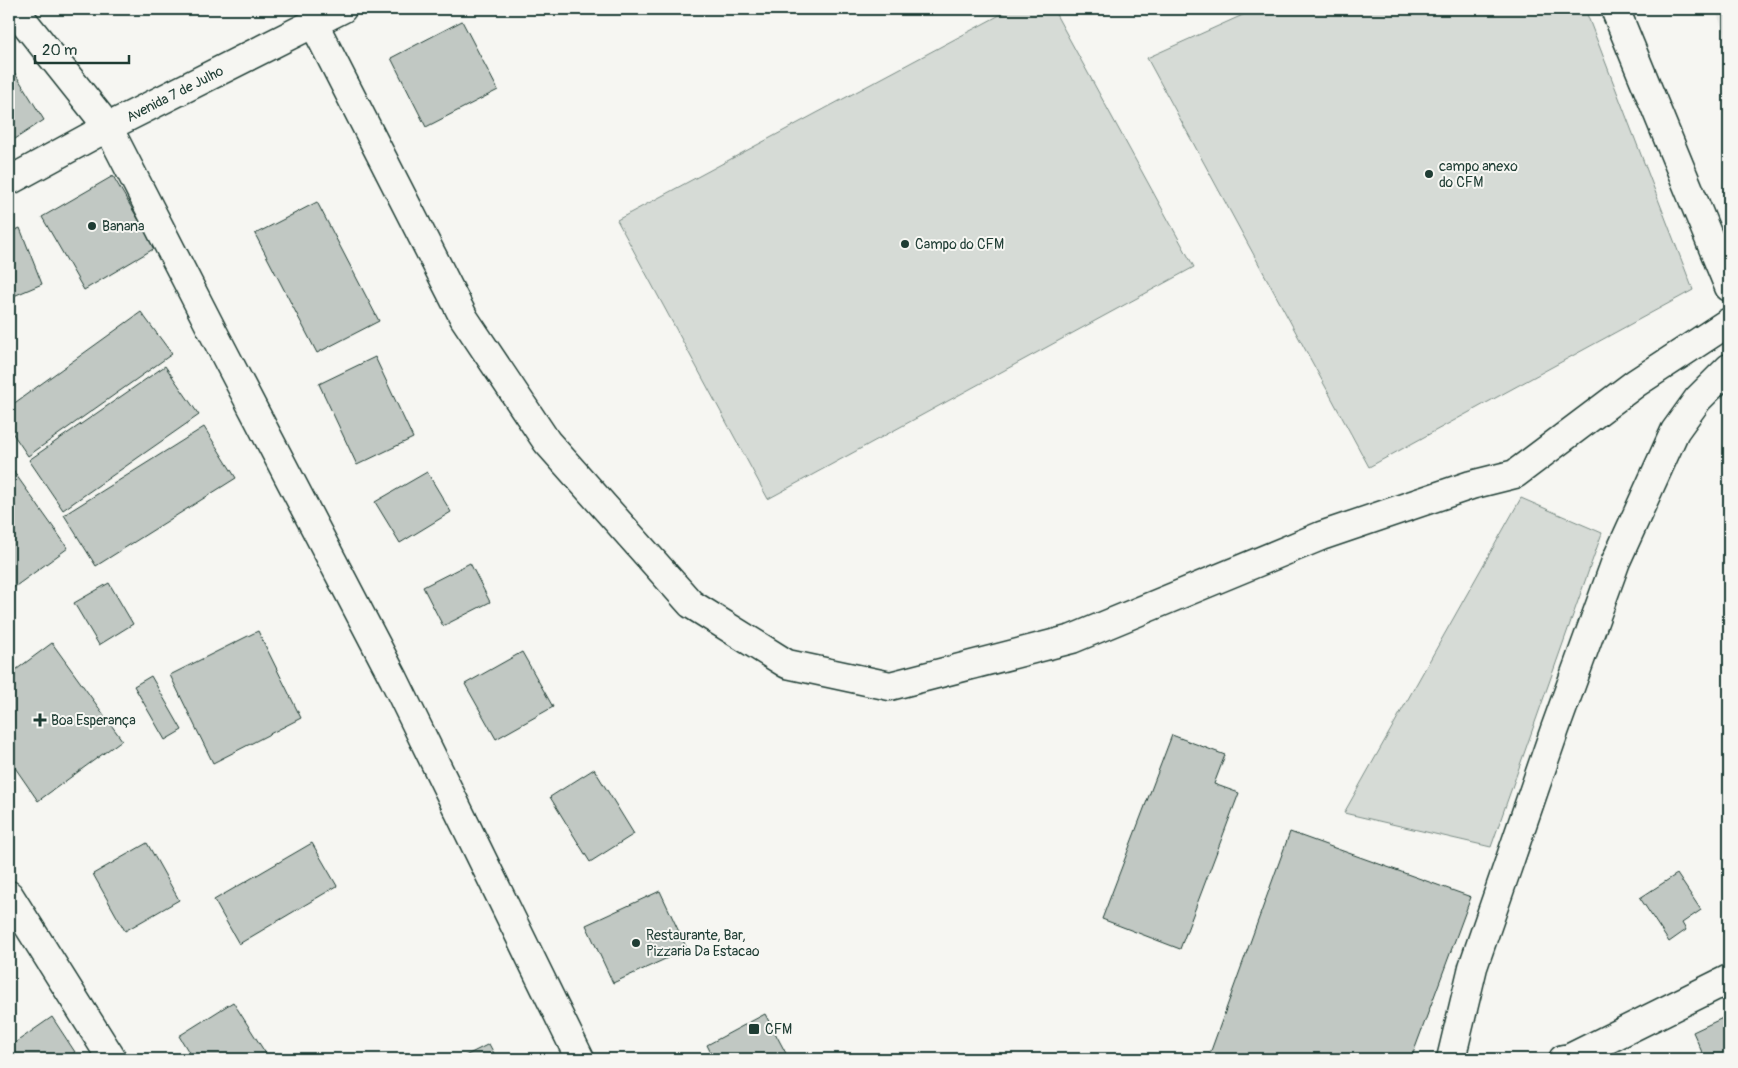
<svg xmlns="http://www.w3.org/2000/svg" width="1738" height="1068" viewBox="0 0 1738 1068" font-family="Pangolin,sans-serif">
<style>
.built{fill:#e6e8e4}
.green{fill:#d6dbd6;stroke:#7a8c85}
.building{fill:#c1c8c3;stroke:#1f3d34}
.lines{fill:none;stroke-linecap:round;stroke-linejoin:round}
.minor-casing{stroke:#1f3d34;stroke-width:31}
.minor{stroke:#f6f6f2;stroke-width:28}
.poi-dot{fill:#1f3d34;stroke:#f6f6f2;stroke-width:2}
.labels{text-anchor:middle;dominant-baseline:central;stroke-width:4;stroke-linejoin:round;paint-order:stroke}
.street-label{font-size:14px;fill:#1f3d34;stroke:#f6f6f2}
.poi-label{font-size:14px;fill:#1f3d34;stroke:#f6f6f2;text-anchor:start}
</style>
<rect width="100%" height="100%" fill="#f6f6f2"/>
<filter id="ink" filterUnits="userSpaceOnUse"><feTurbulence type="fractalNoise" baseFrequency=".02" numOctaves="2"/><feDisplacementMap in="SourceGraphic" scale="10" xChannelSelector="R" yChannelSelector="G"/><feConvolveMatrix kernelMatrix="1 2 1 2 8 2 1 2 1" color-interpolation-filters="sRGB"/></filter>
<g filter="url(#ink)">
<path class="built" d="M1715,9H1729V45Z"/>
<path class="green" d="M1011,9H1053L1194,267L768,499L617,220Z
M1256,9H1585L1693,290L1369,467L1147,58Z
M1521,498L1602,533L1491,847L1344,813Z"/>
<path class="building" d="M462,21L498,90L426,127L391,58Z
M9,64L44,120L9,143Z
M113,176L155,248L84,290L42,217Z
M317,202L379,321L317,353L255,234Z
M20,228L42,284L9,298V233Z
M141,312L172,354L28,456L9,428V407Z
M375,357L413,438L357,465L319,384Z
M165,366L199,415L63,510L29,460Z
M204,427L236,478L96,566L64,515Z
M9,465L68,548L9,591Z
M427,472L451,512L400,543L375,502Z
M470,563L490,602L443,626L423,587Z
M109,583L133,624L99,645L74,603Z
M258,631L301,718L213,763L170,675Z
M52,643L122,740L38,801L9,759V675Z
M522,652L553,707L496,739L465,684Z
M151,676L182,730L165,740L134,686Z
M1172,735L1225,755L1214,784L1239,793L1180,949L1102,919Z
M594,769L634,834L590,862L550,797Z
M1290,832L1471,897L1411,1059H1208Z
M147,843L179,900L125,931L93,874Z
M312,843L337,886L239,944L214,900Z
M1677,874L1701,910L1682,923L1686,930L1669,942L1640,898Z
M660,891L687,949L613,983L586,925Z
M233,1002L268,1057L265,1059H193L179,1036Z
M765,1014L789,1059H714L707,1045Z
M1729,1015V1057L1724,1059H1705L1693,1032Z
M52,1017L75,1052L64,1059H9V1047Z
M489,1044L497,1059H459Z"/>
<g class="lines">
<defs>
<path id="minor" d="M14,9L108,127L213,332L394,679L580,1059
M1615,9L1729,287
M314,24L464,318L547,442L691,604L787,664L890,686L1072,639L1321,536L1471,485L1515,474L1636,383L1729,322
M9,181L108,127L342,9
M9,895L112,1059
M1451,1059L1473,967L1555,729L1616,561L1675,431L1698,399L1729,368
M1563,1059L1570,1058L1729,979"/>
</defs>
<use href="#minor" class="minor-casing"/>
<use href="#minor" class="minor"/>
</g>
</g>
<g class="poi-dot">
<circle cx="1429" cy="174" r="5"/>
<circle cx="92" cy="226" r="5"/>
<circle cx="905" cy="244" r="5"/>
<path d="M37.5 712.5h5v5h5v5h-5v5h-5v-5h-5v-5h5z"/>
<circle cx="636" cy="943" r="5"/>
<rect x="748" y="1023" width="12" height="12" rx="2.5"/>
</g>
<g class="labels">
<g class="street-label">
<text transform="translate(175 94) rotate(-27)">Avenida 7 de Julho</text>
</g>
<g class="poi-label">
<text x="1439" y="166">campo anexo<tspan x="1439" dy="16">do CFM</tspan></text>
<text x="102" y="226">Banana</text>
<text x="915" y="244">Campo do CFM</text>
<text x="51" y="720">Boa Esperança</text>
<text x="646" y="935">Restaurante, Bar,<tspan x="646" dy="16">Pizzaria Da Estacao</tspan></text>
<text x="765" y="1029">CFM</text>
</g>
</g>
<rect width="1738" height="1068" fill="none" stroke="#f6f6f2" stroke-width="30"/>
<rect x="15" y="15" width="1708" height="1038" fill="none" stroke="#1f3d34" stroke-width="2" filter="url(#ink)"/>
<path d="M35 55v8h94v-8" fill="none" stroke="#1f3d34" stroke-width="2.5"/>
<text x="42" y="55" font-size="15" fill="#1f3d34" stroke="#f6f6f2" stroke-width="4" paint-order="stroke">20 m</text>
</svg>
